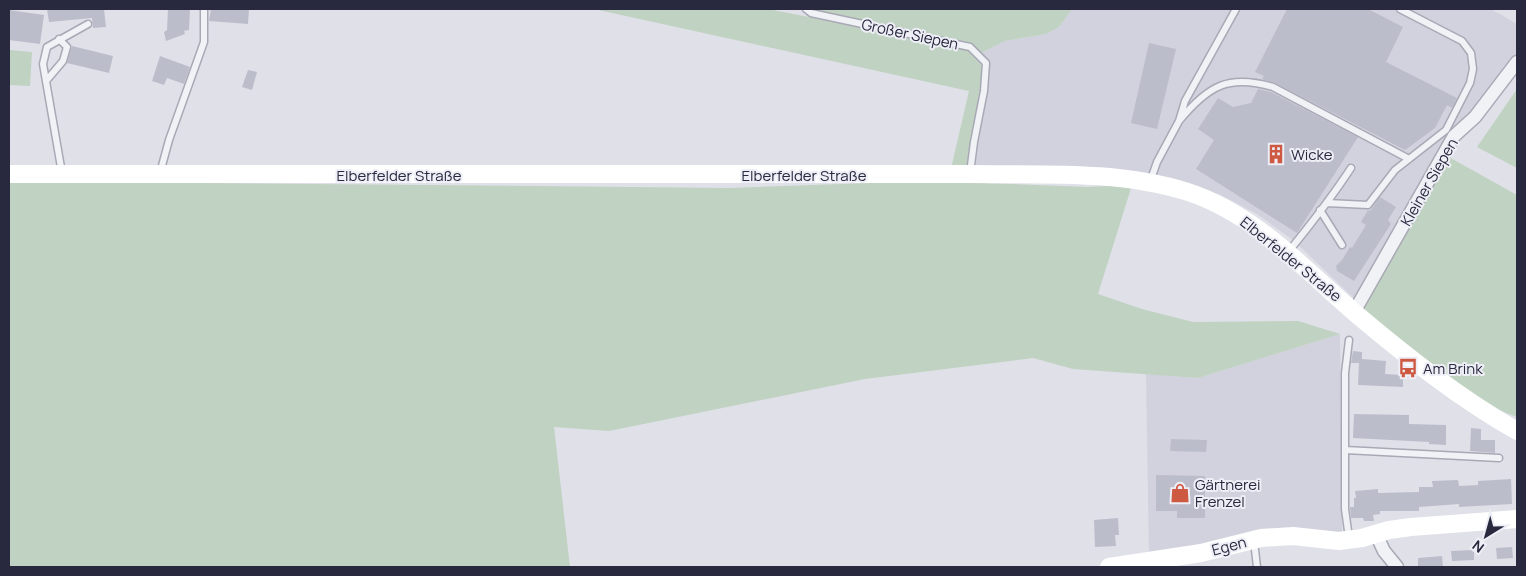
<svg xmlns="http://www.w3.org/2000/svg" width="1526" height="576" viewBox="0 0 1526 576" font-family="Manrope,sans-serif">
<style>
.built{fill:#d1d2dd}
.green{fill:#c0d2c1}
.building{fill:#bcbdcb}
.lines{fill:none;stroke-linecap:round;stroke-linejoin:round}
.lane-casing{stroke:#a8a9b5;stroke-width:9}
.street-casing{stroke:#a8a9b5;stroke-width:15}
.lane{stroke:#f1f2f6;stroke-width:6}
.street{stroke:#f1f2f6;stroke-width:12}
.secondary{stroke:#fff;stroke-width:18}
.labels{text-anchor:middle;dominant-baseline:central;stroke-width:4;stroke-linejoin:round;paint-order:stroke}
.street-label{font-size:15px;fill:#28293f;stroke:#eeeff6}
.poi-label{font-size:15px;fill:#28293f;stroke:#eeeff6;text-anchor:start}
</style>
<rect width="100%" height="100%" fill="#dfe0e8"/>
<path class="built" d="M1072,9H1491L1517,24V55L1459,127L1357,301L1293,240L1257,214L1219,194L1139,178L971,173L987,92L990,63L981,53L1005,41L1046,34L1059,27Z
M1340,334L1342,534L1149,556L1146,374L1198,378Z"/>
<path class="green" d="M594,9H768L950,45L967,50L982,66L981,92L967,172L950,173L969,91Z
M805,9H1072L1059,27L1046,34L1005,41L981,53L969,45Z
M9,50L32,52L30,86L9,85Z
M1517,89V168L1477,147Z
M1447,156L1517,195V417C1461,397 1407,347 1361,310Z
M9,181L729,188L929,181L1088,187L1132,185L1098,294L1142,309L1193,322L1298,321L1340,334L1198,378L1073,369L1033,358L865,379L609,431L554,427L570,567H9Z"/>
<path class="building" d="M47,9H104L106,27L93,28L92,18L49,22Z
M168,9H190L189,30L184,31L185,34L166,41L164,32L167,30Z
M211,9H249L248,24L209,21Z
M1287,9H1368L1403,27L1386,62L1457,98L1452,108L1447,105L1435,128L1405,150L1275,83L1262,79L1264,76L1255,72Z
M9,10L44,15L40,44L9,40Z
M1149,43L1176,49L1157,129L1131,123Z
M72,46L113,56L109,73L67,63Z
M160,56L190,67L184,84L167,78L164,85L152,81Z
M248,70L257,72L252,90L242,87Z
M1258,89L1271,92L1358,137L1297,233L1196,169L1214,140L1198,129L1218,98L1233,107L1251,103Z
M1380,197L1396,207L1388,220L1391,224L1354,281L1337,271L1336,266L1342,260L1350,247L1352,248L1366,225L1361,222L1368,210L1370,211Z
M1353,351L1362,352V359L1386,361L1385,374L1403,375V387L1358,385L1359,363H1351Z
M1354,414L1409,415V424L1446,425V445L1429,444V442L1353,438Z
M1471,428L1481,429V440H1495V453L1470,451Z
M1171,439L1207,440L1206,452L1170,451Z
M1156,475L1205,476V518H1177V511H1156Z
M1511,479L1512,504L1459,507V504L1419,507V511H1380V514L1373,515L1374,521H1364L1363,518H1351L1350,507H1354V498H1356L1355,491L1378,489V493L1419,492V487H1433L1432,481L1458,480L1459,486L1478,485V481Z
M1118,518L1119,535H1115L1116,546L1095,547L1094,520Z
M1512,547L1513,558L1497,559L1496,548Z
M1474,550V560L1452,561L1451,551Z
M1442,556L1443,567H1418V558Z"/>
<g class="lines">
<defs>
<path id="lane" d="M806,9L811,13L970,47L986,63L984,91L974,142L970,173
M46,81L63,61L67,47L59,39
M1179,121C1208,86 1228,74 1273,87L1409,159
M62,173L43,64L47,47L88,24
M160,173L169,140L204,42V9
M1150,182L1157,162L1179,121L1185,101L1236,9
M1327,203L1368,205L1395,170L1446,130L1470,83L1473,69L1471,53L1462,41L1400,9
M1320,210L1342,245
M1289,251C1311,224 1332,197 1351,168
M1349,340L1345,373V509L1349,538
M1345,450L1499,458
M1254,541L1257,567"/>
<path id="street" d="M1354,312L1454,136L1475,117L1517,62
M1376,534L1384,551L1397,567"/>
</defs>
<use href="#lane" class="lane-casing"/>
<use href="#street" class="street-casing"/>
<use href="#lane" class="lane"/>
<use href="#street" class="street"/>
<path class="secondary" d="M9,174H970C1042,175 1118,170 1188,192C1255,214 1303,268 1355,313C1406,356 1459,398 1517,431
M1109,567L1201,553L1261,538L1293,536L1339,541L1362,538L1389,530L1411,527L1517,519"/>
</g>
<defs>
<symbol id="building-bare" viewBox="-9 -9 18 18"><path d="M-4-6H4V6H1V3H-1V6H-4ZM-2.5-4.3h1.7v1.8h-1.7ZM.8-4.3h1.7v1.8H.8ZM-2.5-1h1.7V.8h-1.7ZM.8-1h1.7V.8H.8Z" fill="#ce5943" stroke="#eeeff6" stroke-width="2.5" paint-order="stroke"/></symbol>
<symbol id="bus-bare" viewBox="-9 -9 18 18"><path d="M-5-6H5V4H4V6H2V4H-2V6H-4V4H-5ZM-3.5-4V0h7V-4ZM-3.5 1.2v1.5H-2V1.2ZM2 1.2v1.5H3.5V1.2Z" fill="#ce5943" stroke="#eeeff6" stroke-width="2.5" paint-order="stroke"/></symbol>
<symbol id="shop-bare" viewBox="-9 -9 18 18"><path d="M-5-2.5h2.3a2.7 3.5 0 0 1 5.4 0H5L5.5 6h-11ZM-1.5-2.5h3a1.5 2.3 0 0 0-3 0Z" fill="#ce5943" stroke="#eeeff6" stroke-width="2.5" paint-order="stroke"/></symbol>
</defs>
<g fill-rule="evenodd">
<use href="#building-bare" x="1262" y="140" width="28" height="28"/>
<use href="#bus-bare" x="1394" y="354" width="28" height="28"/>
<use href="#shop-bare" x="1166" y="479" width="28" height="28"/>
</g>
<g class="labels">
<g class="street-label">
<text transform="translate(910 34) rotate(12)">Großer Siepen</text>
<text x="399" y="175">Elberfelder Straße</text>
<text x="804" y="175">Elberfelder Straße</text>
<text transform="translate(1429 182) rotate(-60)">Kleiner Siepen</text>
<text transform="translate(1291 259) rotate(39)">Elberfelder Straße</text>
<text transform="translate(1229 546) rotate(-15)">Egen</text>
</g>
<g class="poi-label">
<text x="1291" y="154">Wicke</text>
<text x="1423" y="368">Am Brink</text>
<text x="1195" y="484">Gärtnerei<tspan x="1195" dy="17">Frenzel</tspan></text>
</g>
</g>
<rect width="1526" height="576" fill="none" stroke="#28293f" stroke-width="20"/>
<g transform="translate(1486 536) rotate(217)" stroke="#eeeff6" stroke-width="4" paint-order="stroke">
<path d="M0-4L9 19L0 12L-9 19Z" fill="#28293f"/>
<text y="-8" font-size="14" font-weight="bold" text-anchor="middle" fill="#28293f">N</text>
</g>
</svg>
